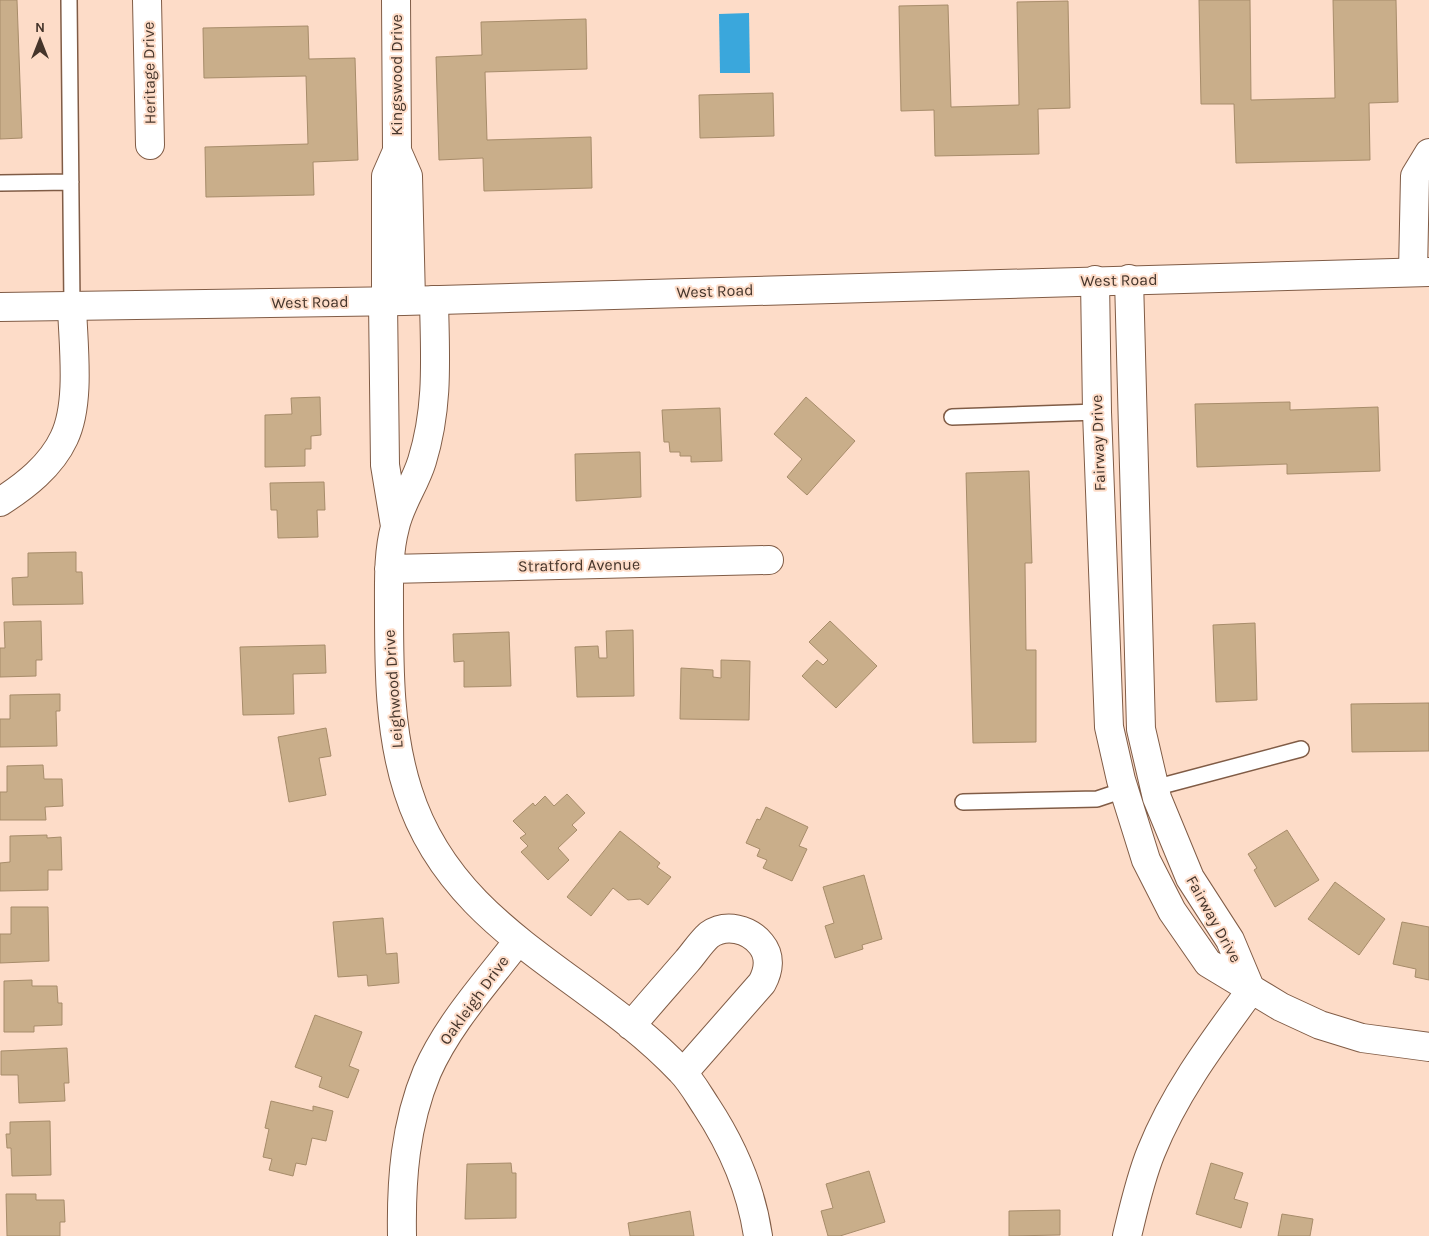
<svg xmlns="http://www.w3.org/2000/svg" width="1429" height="1236" viewBox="0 0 1429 1236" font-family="Karla,sans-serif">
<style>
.water{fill:#3aa7dc}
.building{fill:#c9ae8a;stroke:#a78c6a}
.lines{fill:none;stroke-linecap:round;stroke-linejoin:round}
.service-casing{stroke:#805c46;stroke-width:18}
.minor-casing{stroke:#805c46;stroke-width:30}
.secondary-casing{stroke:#805c46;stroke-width:30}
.service{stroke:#fff;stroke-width:15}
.minor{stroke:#fff;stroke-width:28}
.secondary{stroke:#fff;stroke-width:28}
.labels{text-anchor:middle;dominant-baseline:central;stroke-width:4;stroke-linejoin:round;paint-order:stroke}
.street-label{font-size:16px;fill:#45352b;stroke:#fddcc8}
</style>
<rect width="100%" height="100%" fill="#fddcc8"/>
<path class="water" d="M749,13L750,73H720L719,14Z"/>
<path class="building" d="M0,0H17L22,138L0,139Z
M1199,0H1250L1251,100L1335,98L1333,0H1396L1398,102L1369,103L1370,160L1236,163L1234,104H1201Z
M1068,1L1070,108L1038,109L1039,154L935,156L934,110L901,111L899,6L948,5L951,107L1019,105L1017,2Z
M586,19L587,69L485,72L487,140L591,137L592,188L484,191L483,158L439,160L436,57L482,55L481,22Z
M308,26L309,59L355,58L358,160L313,162L314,195L206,197L205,147L308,144L306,76L204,78L203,28Z
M773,93L774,136L700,138L699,95Z
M320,397L321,435L311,436V449H305V466L265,467V415L292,414L291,398Z
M806,397L855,441L807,495L787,477L802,459L774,434Z
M1290,402V410L1378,407L1380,471L1287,474V464L1197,467L1195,404Z
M720,408L722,461L691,462V456H680V452H670L669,442H664L662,410Z
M640,452L641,497L576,501L575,454Z
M1029,471L1032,563H1025L1026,650H1036V742L973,743L966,473Z
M324,482L325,510H317L318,537L278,538L277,510H271L270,483Z
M76,552V572H82L83,604L13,605L12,578L28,577V553Z
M41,621L42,660H36V676L0,677V648H5L4,622Z
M830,621L877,666L836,708L802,676L817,660L823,665L828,660L809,642Z
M1255,623L1257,700L1216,702L1213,625Z
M633,630L634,696L577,697L575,647L598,646L599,658H607L606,631Z
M509,632L511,686L464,687V661L454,662L453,634Z
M325,645L326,673L293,674L294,714L243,715L240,647Z
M721,660L750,661L749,720L680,719L681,668L713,670V677L721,678Z
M60,694V711H56L57,746L0,747V719H10V695Z
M1429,703V751L1352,752L1351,704Z
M326,728L331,756L319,758L326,795L289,802L278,737Z
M43,765L44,779H62L63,806L45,807L46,820H0V792H7V766Z
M567,794L585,813L572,825L577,830L558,848L569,860L548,880L521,852L528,846L520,838L526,834L513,821L533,803L535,806L545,796L554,806Z
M766,807L808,827L799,846L807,849L792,881L763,868L767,860L757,856L760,849L746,843L757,819L760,820Z
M1287,830L1319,880L1275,907L1254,870L1257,868L1248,854Z
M620,831L660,863L657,867L671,877L648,905L640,899L628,900L613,888L591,916L567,897Z
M47,835V838L61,837L62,870H48V890L0,891V863L10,862V836Z
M864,875L882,939L862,945L863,949L835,958L825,926L834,923L823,887Z
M1335,882L1385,919L1359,955L1308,919Z
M11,907H48L49,961L0,963V934H11Z
M383,918L386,954L397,953L399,983L368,986L367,975L338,977L333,922Z
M1402,922L1429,927V980L1415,977L1416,969L1393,964Z
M32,980V986H57L58,1003H62V1025L34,1026V1032H4V981Z
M315,1015L362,1032L349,1066L359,1070L348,1098L319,1087L322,1077L295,1067Z
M67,1048L69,1083H64L65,1101L19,1103L18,1075H1V1051Z
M271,1101L313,1111V1106L333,1111L326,1141L312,1138L306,1165L296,1163L293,1176L269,1170L272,1159L263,1157L269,1129L265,1128Z
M50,1121L51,1175L12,1176L11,1148H7L6,1134H10V1122Z
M511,1163L512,1173H516V1218L465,1219L467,1164Z
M1211,1163L1243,1173L1234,1199L1248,1203L1241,1228L1196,1214Z
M869,1171L885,1222L840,1236H828L821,1211L833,1208L826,1184Z
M6,1194H36V1200H64L65,1222H60V1236H7Z
M1060,1210V1235L1009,1236V1211Z
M690,1211L694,1236H630L628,1223Z
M1282,1214L1313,1219L1310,1236H1278Z"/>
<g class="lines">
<defs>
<path id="service" d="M69,0L72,306
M0,183L71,182
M952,417L1097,412
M1154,788L1301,749
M963,802L1097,799L1124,790"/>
<path id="minor" d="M147,0L150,145
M396,0L397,151L408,176L411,300
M1413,272L1415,176L1429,153
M1129,279L1141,729L1157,798L1190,878L1230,940L1251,990
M1095,280L1097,412L1109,727L1121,780L1146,860L1172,911L1208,963L1281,1007L1320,1025L1362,1038L1429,1047
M434,300C435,356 439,406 422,461C415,484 400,504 395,527C388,553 389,581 389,608C389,669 389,732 408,791C452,931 589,973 681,1071C691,1081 698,1094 706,1106C733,1147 751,1188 758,1236
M383,301L385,465L395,526
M386,301V176L397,151
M0,502C25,486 51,466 64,438C81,403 73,344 72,306
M389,569L769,560
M631,1026C649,1004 668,983 687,961C694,953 701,942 709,935C726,923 749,929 761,944C771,956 769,970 762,983L683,1073
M402,1236C401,1180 405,1125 427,1072C448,1024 486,983 518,941
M1127,1236C1134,1207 1140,1179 1151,1152C1175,1092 1213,1042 1251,990"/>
<path id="secondary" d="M0,307L404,301L1429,272"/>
</defs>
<use href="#service" class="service-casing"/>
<use href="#minor" class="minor-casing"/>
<use href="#secondary" class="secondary-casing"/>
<use href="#service" class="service"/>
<use href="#minor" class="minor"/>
<use href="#secondary" class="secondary"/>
</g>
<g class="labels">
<g class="street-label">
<text transform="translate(149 73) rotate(-91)">Heritage Drive</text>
<text transform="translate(396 75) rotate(-90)">Kingswood Drive</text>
<text transform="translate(1119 280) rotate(-1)">West Road</text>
<text transform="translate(715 291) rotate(-2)">West Road</text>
<text transform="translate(310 302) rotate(-1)">West Road</text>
<text transform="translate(1098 443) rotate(-92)">Fairway Drive</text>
<text transform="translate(579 565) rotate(-1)">Stratford Avenue</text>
<text transform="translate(393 689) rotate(-94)">Leighwood Drive</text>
<text transform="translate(1214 919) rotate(61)">Fairway Drive</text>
<text transform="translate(474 1000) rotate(-54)">Oakleigh Drive</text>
</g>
</g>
<g transform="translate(40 40)" stroke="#fddcc8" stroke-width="4" paint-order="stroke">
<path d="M0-4L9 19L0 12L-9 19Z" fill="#45352b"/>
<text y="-8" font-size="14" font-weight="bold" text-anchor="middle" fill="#45352b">N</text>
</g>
</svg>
